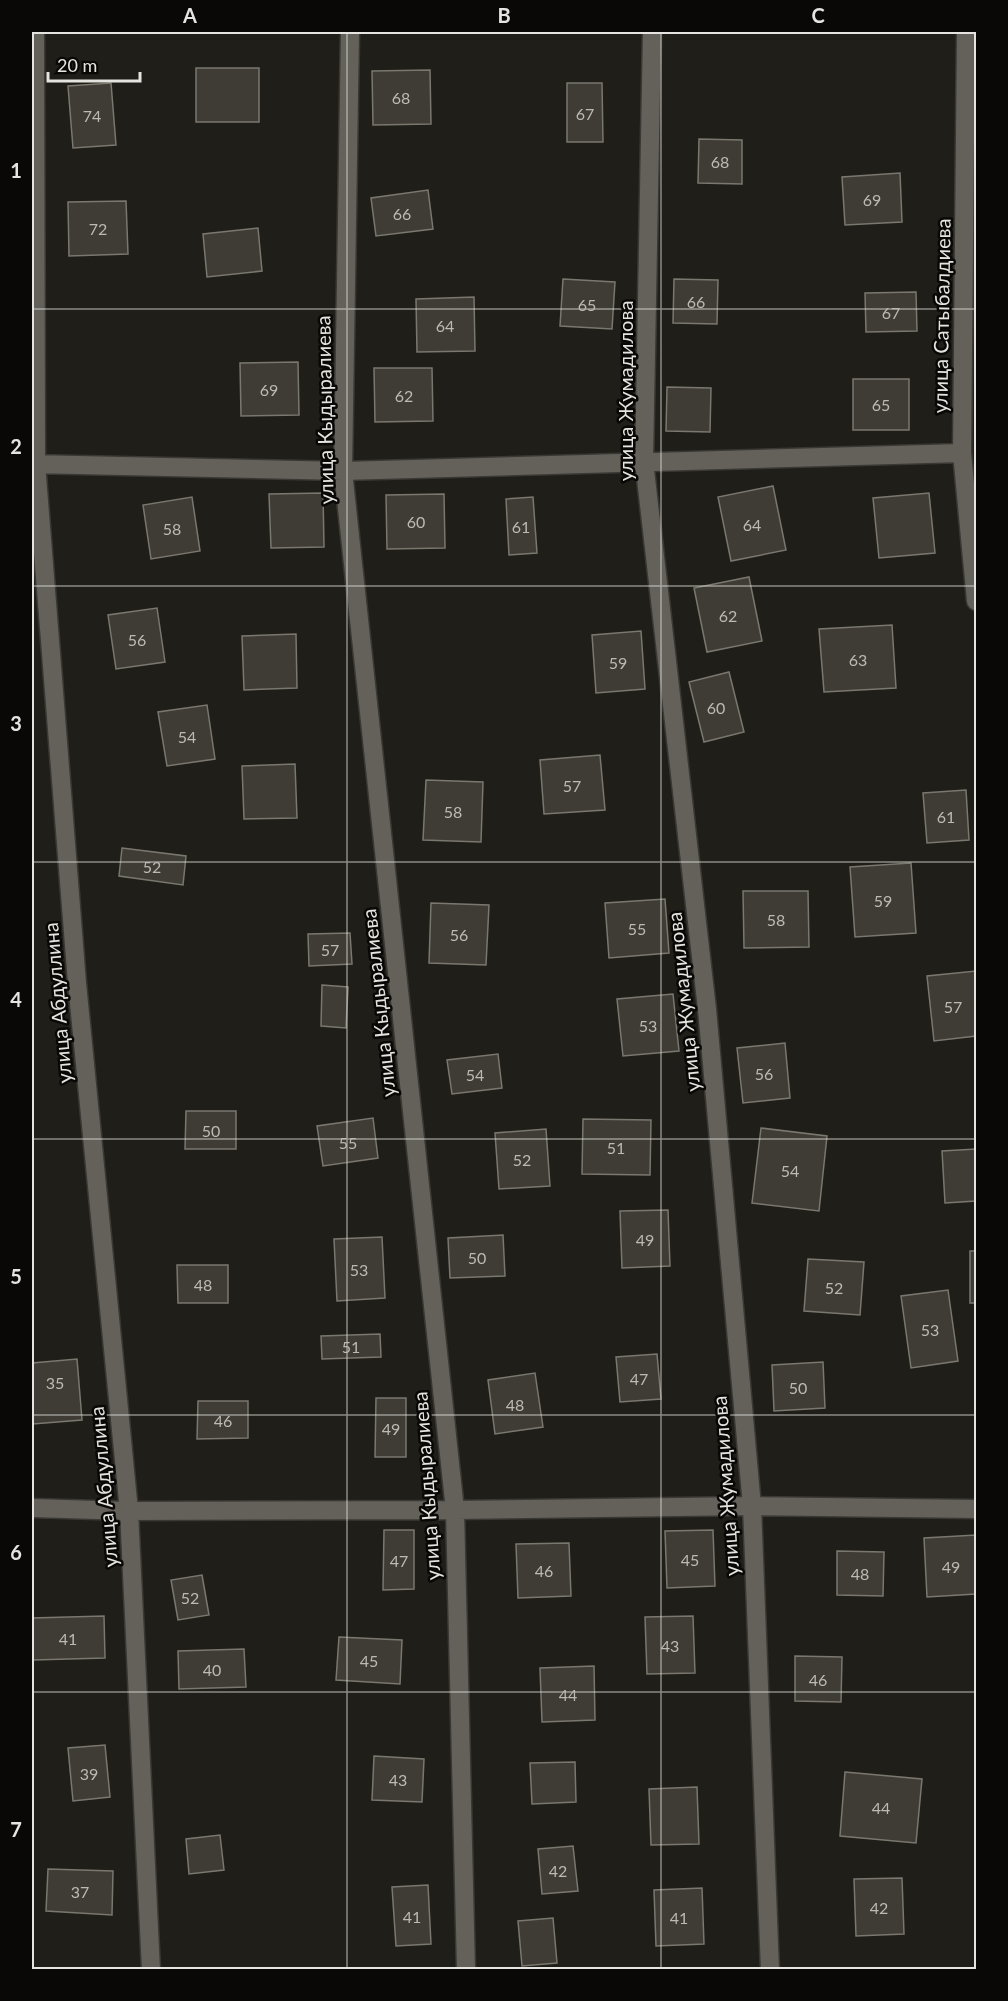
<svg xmlns="http://www.w3.org/2000/svg" width="1008" height="2001" viewBox="0 0 1008 2001" font-family="Lato,sans-serif">
<style>
.building{fill:#3f3c35;stroke:#7a776f;stroke-width:1.5}
.lines{fill:none;stroke-linecap:round;stroke-linejoin:round}
.minor-casing{stroke:#3a3834;stroke-width:21}
.minor{stroke:#64615a;stroke-width:18}
.grid{fill:none;stroke:#e6e4e0;stroke-width:1.5;stroke-opacity:0.55}
.labels{text-anchor:middle;dominant-baseline:central;stroke-width:5;stroke-linejoin:round;paint-order:stroke}
.number-label{font-size:16px;fill:#bcbab5}
.street-label{font-size:20px;fill:#e6e4e0;stroke:#090806}
.neatline{fill:none;stroke:#e6e4e0;stroke-width:2}
.grid-label{font-size:20px;text-anchor:middle;font-weight:bold;fill:#e6e4e0}
</style>
<rect width="100%" height="100%" fill="#201e18"/>
<path class="building" d="M196,68H259V122H196Z
M430,70L431,124L373,125L372,71Z
M111,83L116,145L73,148L68,86Z
M567,83H602L603,142H567Z
M699,139L742,140V184L698,183Z
M900,173L902,222L845,225L842,177Z
M428,190L433,229L376,236L371,198Z
M126,201L128,254L69,256L68,202Z
M258,228L262,271L207,277L203,234Z
M563,279L615,282L612,329L560,326Z
M674,279L718,280L717,324L673,323Z
M916,292L917,331L866,332L865,293Z
M474,297L475,351L417,352L416,299Z
M298,362L299,415L241,416L240,363Z
M374,368H432L433,421L375,422Z
M853,379H909V430H853Z
M667,387L711,388L710,432L666,431Z
M773,486L786,550L731,561L718,497Z
M323,493L324,547L271,548L269,494Z
M929,493L935,553L879,558L873,498Z
M444,494L445,548L387,549L386,495Z
M192,497L200,551L151,559L143,505Z
M533,497L537,553L509,555L506,499Z
M749,577L762,641L707,652L694,588Z
M157,608L165,662L116,669L108,615Z
M892,625L896,688L824,692L819,629Z
M641,631L645,689L596,693L592,635Z
M296,634L297,688L244,690L242,636Z
M729,672L744,732L704,742L689,682Z
M207,705L215,759L167,766L158,712Z
M600,755L605,810L544,814L540,760Z
M295,764L297,818L244,819L242,766Z
M426,780L483,782L481,842L423,840Z
M966,790L969,840L927,843L923,793Z
M122,848L186,856L183,885L119,876Z
M911,863L916,933L855,937L850,867Z
M743,891H808L809,947L744,948Z
M665,899L669,953L609,958L605,903Z
M431,903L489,905L486,965L429,963Z
M350,933L352,964L309,966L308,934Z
M976,971V1036L934,1041L927,976Z
M322,985L348,987L346,1028L321,1026Z
M673,994L679,1051L623,1056L617,999Z
M785,1043L790,1098L743,1103L737,1048Z
M498,1054L502,1088L452,1094L447,1060Z
M186,1111H236V1149H185Z
M373,1118L378,1158L323,1166L317,1126Z
M583,1119L651,1120L650,1175L582,1174Z
M761,1128L827,1136L819,1211L752,1203Z
M546,1129L550,1186L499,1189L495,1133Z
M976,1149V1201L945,1203L942,1151Z
M668,1210L670,1266L622,1268L620,1211Z
M503,1235L505,1276L450,1278L448,1238Z
M382,1237L385,1298L337,1301L334,1239Z
M970,1251H976V1303H970Z
M808,1259L864,1262L860,1315L804,1311Z
M177,1265H228V1303H178Z
M948,1290L958,1361L911,1368L901,1296Z
M380,1334L381,1357L322,1359L321,1336Z
M657,1354L661,1399L620,1402L616,1357Z
M77,1359L82,1420L33,1424L32,1363Z
M823,1362L825,1408L774,1411L772,1365Z
M535,1373L543,1427L495,1434L488,1380Z
M376,1398H406V1457H375Z
M198,1401H248V1438L197,1439Z
M384,1530H414V1589L383,1590Z
M713,1530L715,1586L667,1588L665,1531Z
M976,1535V1594L927,1597L924,1538Z
M569,1543L571,1596L518,1598L516,1544Z
M837,1551L884,1552L883,1596L837,1595Z
M202,1575L209,1615L178,1620L171,1580Z
M104,1616L105,1658L33,1660L32,1618Z
M693,1616L695,1673L647,1674L645,1617Z
M339,1637L402,1640L400,1684L336,1680Z
M244,1649L246,1687L179,1689L178,1651Z
M795,1656L842,1657L841,1702L795,1701Z
M594,1666L595,1720L542,1722L540,1668Z
M105,1745L110,1797L73,1801L68,1748Z
M374,1756L424,1759L422,1802L372,1800Z
M575,1762L576,1802L532,1804L530,1763Z
M845,1772L922,1779L916,1843L840,1836Z
M697,1787L699,1844L651,1845L649,1789Z
M220,1835L224,1870L189,1874L186,1839Z
M573,1846L578,1891L542,1894L538,1849Z
M48,1869L113,1871L112,1915L46,1911Z
M902,1878L904,1934L856,1936L854,1879Z
M428,1885L431,1944L396,1946L392,1887Z
M702,1888L704,1944L656,1946L654,1890Z
M553,1918L557,1963L522,1966L518,1921Z"/>
<g class="lines">
<defs>
<path id="minor" d="M35,32L36,463L77,983L129,1511L151,1970
M350,32L343,471L455,1510L466,1970
M652,32L644,461L707,1009L752,1506L770,1970
M966,32L962,453L976,601
M32,464L343,471L962,453
M32,1508L129,1511L455,1510L752,1506L976,1509"/>
</defs>
<use href="#minor" class="minor-casing"/>
<use href="#minor" class="minor"/>
</g>
<path class="grid" d="M347,32V1970M661,32V1970M32,309H976M32,586H976M32,862H976M32,1139H976M32,1415H976M32,1692H976"/>
<g class="labels">
<g class="number-label">
<text x="401" y="97">68</text>
<text x="585" y="113">67</text>
<text x="92" y="115">74</text>
<text x="720" y="161">68</text>
<text x="872" y="199">69</text>
<text x="402" y="213">66</text>
<text x="98" y="228">72</text>
<text x="696" y="301">66</text>
<text x="587" y="304">65</text>
<text x="891" y="312">67</text>
<text x="445" y="325">64</text>
<text x="269" y="389">69</text>
<text x="404" y="395">62</text>
<text x="881" y="404">65</text>
<text x="416" y="521">60</text>
<text x="752" y="524">64</text>
<text x="521" y="526">61</text>
<text x="172" y="528">58</text>
<text x="728" y="615">62</text>
<text x="137" y="639">56</text>
<text x="858" y="659">63</text>
<text x="618" y="662">59</text>
<text x="716" y="707">60</text>
<text x="187" y="736">54</text>
<text x="572" y="785">57</text>
<text x="453" y="811">58</text>
<text x="946" y="816">61</text>
<text x="152" y="866">52</text>
<text x="883" y="900">59</text>
<text x="776" y="919">58</text>
<text x="637" y="928">55</text>
<text x="459" y="934">56</text>
<text x="330" y="949">57</text>
<text x="953" y="1006">57</text>
<text x="648" y="1025">53</text>
<text x="764" y="1073">56</text>
<text x="475" y="1074">54</text>
<text x="211" y="1130">50</text>
<text x="348" y="1142">55</text>
<text x="616" y="1147">51</text>
<text x="522" y="1159">52</text>
<text x="790" y="1170">54</text>
<text x="645" y="1239">49</text>
<text x="477" y="1257">50</text>
<text x="359" y="1269">53</text>
<text x="203" y="1284">48</text>
<text x="834" y="1287">52</text>
<text x="930" y="1329">53</text>
<text x="351" y="1346">51</text>
<text x="639" y="1378">47</text>
<text x="55" y="1382">35</text>
<text x="798" y="1387">50</text>
<text x="515" y="1404">48</text>
<text x="223" y="1420">46</text>
<text x="391" y="1428">49</text>
<text x="690" y="1559">45</text>
<text x="399" y="1560">47</text>
<text x="951" y="1566">49</text>
<text x="544" y="1570">46</text>
<text x="860" y="1573">48</text>
<text x="190" y="1597">52</text>
<text x="68" y="1638">41</text>
<text x="670" y="1645">43</text>
<text x="369" y="1660">45</text>
<text x="212" y="1669">40</text>
<text x="818" y="1679">46</text>
<text x="568" y="1694">44</text>
<text x="89" y="1773">39</text>
<text x="398" y="1779">43</text>
<text x="881" y="1807">44</text>
<text x="558" y="1870">42</text>
<text x="80" y="1891">37</text>
<text x="879" y="1907">42</text>
<text x="412" y="1916">41</text>
<text x="679" y="1917">41</text>
</g>
<g class="street-label">
<text transform="translate(941 316) rotate(-89)">улица Сатыбалдиева</text>
<text transform="translate(625 391) rotate(-90)">улица Жумадилова</text>
<text transform="translate(324 410) rotate(-91)">улица Кыдыралиева</text>
<text transform="translate(683 1002) rotate(-96)">улица Жумадилова</text>
<text transform="translate(57 1003) rotate(-95)">улица Абдуллина</text>
<text transform="translate(378 1003) rotate(-96)">улица Кыдыралиева</text>
<text transform="translate(426 1486) rotate(-94)">улица Кыдыралиева</text>
<text transform="translate(725 1486) rotate(-94)">улица Жумадилова</text>
<text transform="translate(103 1487) rotate(-95)">улица Абдуллина</text>
</g>
</g>
<rect width="1008" height="2001" fill="none" stroke="#090806" stroke-width="66"/>
<path d="M48 72v9h92v-9" fill="none" stroke="#e6e4e0" stroke-width="3"/>
<text x="57" y="72" font-size="18" fill="#e6e4e0" stroke="#090806" stroke-width="4.5" paint-order="stroke">20 m</text>
<rect x="33" y="33" width="942" height="1935" class="neatline"/>
<g class="grid-label">
<text x="190" y="23">A</text>
<text x="504" y="23">B</text>
<text x="818" y="23">C</text>
<text x="16" y="178">1</text>
<text x="16" y="454">2</text>
<text x="16" y="731">3</text>
<text x="16" y="1007">4</text>
<text x="16" y="1284">5</text>
<text x="16" y="1560">6</text>
<text x="16" y="1837">7</text>
</g>
</svg>
